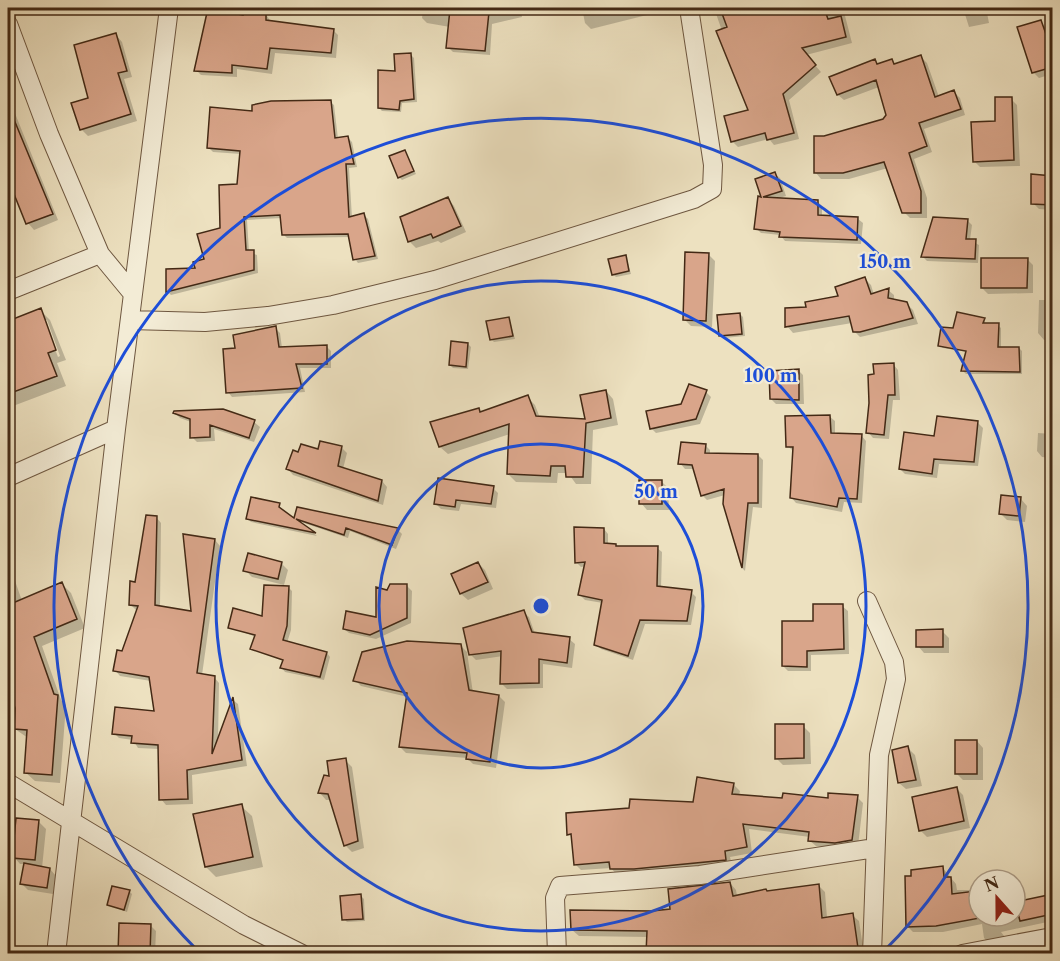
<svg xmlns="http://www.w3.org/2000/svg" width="1060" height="961" viewBox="0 0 1060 961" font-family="'Libre Caslon Text',serif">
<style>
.shadow{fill:#0003;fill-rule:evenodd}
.building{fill:#d9a58a;stroke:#432915;stroke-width:1.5}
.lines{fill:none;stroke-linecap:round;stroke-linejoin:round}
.street-casing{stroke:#6e5740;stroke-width:20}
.street{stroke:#f3ecd6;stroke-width:18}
.ring{fill:none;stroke:#1d4ed8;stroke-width:3}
.centre{fill:#1d4ed8;stroke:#f3ecd6;stroke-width:3}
.ring-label{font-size:18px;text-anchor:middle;font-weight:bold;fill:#1d4ed8;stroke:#f3ecd6;stroke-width:4.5;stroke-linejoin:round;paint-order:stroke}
</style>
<rect width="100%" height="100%" fill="#ede1c0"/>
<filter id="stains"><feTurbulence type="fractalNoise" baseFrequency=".00333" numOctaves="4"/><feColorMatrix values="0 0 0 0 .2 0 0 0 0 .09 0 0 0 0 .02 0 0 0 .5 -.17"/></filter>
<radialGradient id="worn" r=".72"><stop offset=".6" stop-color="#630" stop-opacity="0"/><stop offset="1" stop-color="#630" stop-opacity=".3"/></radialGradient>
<path class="shadow" d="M216,8H242L241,13H265L271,22L333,30L338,35L336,58L275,53L272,74L237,69V77L201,75L196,70Z
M394,8H520L522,17L492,24L490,55L453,52L448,47L450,27L427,23L422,18L423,11Z
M582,8H675L591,29L585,23Z
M714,8H779L782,15L807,8H843L852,43L806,55L821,72L789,100L799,139L774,145L769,139L738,147L732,141L750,111Z
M925,8H943L934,10Z
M963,8H986L989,23L969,27Z
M1041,21L1052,40V74L1039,78L1033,72Z
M116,35L122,42L132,77L124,79L137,121L88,136L81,129L90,99Z
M411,55L414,58L417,102L402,103L401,112L382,111L379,108L396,73Z
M921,57L927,63L939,97L954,92L960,98L965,115L924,129L932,152L914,159L927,198V218H910L904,212L888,168L849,179H821L816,173L824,138L884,120L888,115L879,87L844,100L838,95L875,61L879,65L892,61L896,65Z
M8,96L58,220L34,230L28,223L10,180L8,181Z
M1011,99L1017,105L1020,166L980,167L974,161Z
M330,102L334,105L338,139L348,138L352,142L357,167L349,168L352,218L364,215L368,219L378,259L358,263L355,259L351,237L287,238L284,235L282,218L247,220L249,252L257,255L258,273L171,295L168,292L167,270L197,269L206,260L238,185L241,154L213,152L209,148L253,112Z
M405,152L416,174L402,180L399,177Z
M775,174L780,178L786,196L776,199L817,201L822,206V217L858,219L863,223L861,244L785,241L780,235L761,233L756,228L763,198L757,180Z
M1052,177V210L1039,209L1033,203Z
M448,199L454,206L466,232L441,243L438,241L416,248L409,241Z
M967,220L972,225L970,240L979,245L978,263L927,261L923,257Z
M708,254L715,261L712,327L691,326L684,319Z
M626,256L631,274L616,277L613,274Z
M1027,259L1033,265V293L988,294L982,288Z
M865,279L871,285L874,295L888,290L894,295V301L906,303L913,310L918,324L860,337L854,331L852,323L793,333L787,326L808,309L840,298Z
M1039,300H1052V340H1044L1038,333Z
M40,310L50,320L66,360L57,363L66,386L13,406L8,401V322ZM44,320H47L60,356L58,357Z
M740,314L743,317L745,336L724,338L721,335Z
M509,318L515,339L494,342L491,339Z
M984,319L986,325H998L1001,328V348H1019L1022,351V374H966L963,371L967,352L943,348L940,345L955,330Z
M275,328L280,333L282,348L326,346L331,351V368H300L305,392L232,397L228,392L237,350Z
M468,344L471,347L468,369L453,368L450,365Z
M893,364L898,370L900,400H893L889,439L873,438L868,432L875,376Z
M798,370L803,375L804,404H776L771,399Z
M606,391L613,399L618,425L593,430L591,484H576L568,473H558L557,483L516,482L508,474L510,434L448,454L440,447L478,410L482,413L527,397L535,405L540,418L587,420Z
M706,392L711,397L700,424L656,433L651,428Z
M175,413L254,422L260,427L254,442L214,429L215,441L197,442L192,437L191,422L180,418Z
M829,416L835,421V435H861L866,441L862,503L844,502L842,512L796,503L791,497L793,451L788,446Z
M978,423L983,428L978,466L939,464L937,478L905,474L900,469L936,438Z
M1038,433L1052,434V458L1042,457L1037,451Z
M705,445L710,450V455H758L763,460L762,508L753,507L745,571L741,567L724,503L725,495L707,500L702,495L695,469H685L680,463Z
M342,448L347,453L343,469L382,481L387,487L383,505L293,475L288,469L299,454Z
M8,449L11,460L8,461Z
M661,481L668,488L669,510H647L641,503Z
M493,488L498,493L496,508L461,504L459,511L441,509L436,504Z
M1021,499L1027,506L1025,522L1007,520L1000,513Z
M279,504L282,511L295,520L298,508L398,530L402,534L396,549L350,531L348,538L298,521L317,536L251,522L247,518Z
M156,517L161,523L160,607L192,612L215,540L220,546L202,675L214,677L219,683L218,742L233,700L238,704L247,766L192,775L193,804L166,805L161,799L159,749L138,748L133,740L119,738L114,733L155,713L151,681L120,676L115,670L137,611L131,605Z
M604,529L608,534V545L617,548H657L662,552L661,588L691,592L696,597L691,625L645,624L633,660L601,649L596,644L603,603L585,600L580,595L586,566L581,567L576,562Z
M249,555L282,564L288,570L284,585L252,577L245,570Z
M478,563L485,570L493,589L468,600L461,594L453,575Z
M8,570L13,575L22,601L62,584L71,593L85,628L42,646L61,700L66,705L60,783L35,781L25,772L28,738L15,729L17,701L8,705Z
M407,586L412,591L411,623L376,639L349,633L344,629L378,619L388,592Z
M289,588L292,591L291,630L287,643L327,653L330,657L324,680L285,672L282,668L284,661L252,648L256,637L230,627L263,618Z
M842,606L848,611L849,654L811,655V671H788L783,666L814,623Z
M523,612L529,617L535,634L569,639L575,644L572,668L543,664V688L507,689L502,684L503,656L476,660L470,654Z
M942,631L949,638V653H924L918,646Z
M461,646L467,652L473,693L499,696L505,702L496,768L473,764L467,758L406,753L400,747L408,697L361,686L355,680Z
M803,726L810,733L811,764L783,765L776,758Z
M977,741L983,748V780H963L957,774Z
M908,748L915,755L922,786L906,789L899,783Z
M345,760L352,767L364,848L352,852L345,845L331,800H326L320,793Z
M733,784L740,791L739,796L783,800L857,797L863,803L858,846L842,849L816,846L809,840L810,837L749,829L752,853L730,857L732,865L617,875L611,868L581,870L575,864L573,838L569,834L694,804Z
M957,789L963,795L970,828L927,837L921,831Z
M241,806L252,816L263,867L216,877L206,867Z
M39,822L46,829L42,868L50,869L56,876L53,894L28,890L22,884L25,864H20L14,857Z
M942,867L956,884L957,890H979V916H1015V903L1052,895V921L1001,932L1008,941L990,944L984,938L982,924L943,932H913L907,926Z
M730,883L736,890L737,896L818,885L825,892L827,918L852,915L859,921L864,954H648V937L579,936L572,930L672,910Z
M129,891L132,894L127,912L109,905Z
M361,896L364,899L365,921L347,922L344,919Z
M150,925L156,931L155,954H119Z
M195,946L210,951L212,954H192Z"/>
<path class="building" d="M208,8L243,15V12H266V20L334,29L331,53L270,48L267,69L232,65V73L194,71Z
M720,8H776L779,14L802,8H824L828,19L841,16L846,37L802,48L816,65L783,94L794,133L767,140L765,133L731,142L724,116L748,110L716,31L727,27Z
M450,9L489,12L485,51L446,48Z
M1041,20L1048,40L1053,38V67L1032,73L1017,27Z
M116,33L127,71L118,73L131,114L80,130L71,103L88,98L74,45Z
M411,53L414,99L400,101L399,110L378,108V70L395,71L394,54Z
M921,55L935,97L954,90L961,109L919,123L927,146L909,153L921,191V213H902L884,162L843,173H814V136H824L883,119L886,115L876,80L837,95L829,77L875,59L877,64L892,59L894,64Z
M995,97H1012L1014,160L973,162L971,122L995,121Z
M331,100L335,138L348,136L354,164H346L349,217L364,213L375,256L353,260L348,234L282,235L280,215L244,217L246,250H254V270L166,292V269L195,268L193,262L204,259L197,234L220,228L219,185L237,184L240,151L207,148L210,107L252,111V105L271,101Z
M8,105L53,214L26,224L8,179Z
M405,150L414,171L398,178L389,156Z
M775,172L782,191L763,197L818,200V215L858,217L857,240L779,237L780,232L754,229L758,196L761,197L755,179Z
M1031,174L1053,176V205L1031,204Z
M448,197L461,226L433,238L431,234L408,242L400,217Z
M933,217L968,219L966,239H976L975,259L921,257Z
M685,252L709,253L706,321L683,320Z
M626,255L629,271L612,275L608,259Z
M981,258H1028L1027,288H981Z
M865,277L871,294L889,288L888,298L907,302L913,318L860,332H853L849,316L785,327V308L806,307L805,302L838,296L835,287Z
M41,308L56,350L48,353L57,376L8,394V321Z
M957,312L985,318L983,323H999L998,347H1019L1020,372L961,371L966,351L938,346L941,327L953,328Z
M740,313L742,334L719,336L717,315Z
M509,317L513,336L490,340L486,321Z
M276,326L279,347L327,345V364H296L302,388L226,393L223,349L235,348L233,335Z
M451,341L468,343L466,367L449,365Z
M894,363L895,395H888L884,435L866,433L869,403L868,375L874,374L873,364Z
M799,369V400L770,399L769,371Z
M689,384L707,390L696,419L650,429L646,411L681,404Z
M606,390L611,418L586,423L583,477H566L565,466H551L550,476L507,474L509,424L439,447L430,422L479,408L480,412L528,395L536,416L585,419L580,395Z
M223,409L255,420L249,438L210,425V437L190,438V419L173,413L174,411Z
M830,415L831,433L862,434L857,499L839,498L837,507L790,498L793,447H786L785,416Z
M937,416L978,421L974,462L934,459L932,474L899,469L904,432L934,436Z
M320,441L342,446L338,466L382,480L378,501L286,469L293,450L298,452L301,444L318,449Z
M681,442L706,444L705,453L758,454V503H748L742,568L723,504L724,489L701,496L692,465L678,464Z
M438,478L494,486L491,504L456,500L455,507L434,504Z
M639,480H662V504H639Z
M1001,495L1021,497L1019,516L999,514Z
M251,497L280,503L279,507L294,518L297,507L398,528L392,545L346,528L344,535L296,519L316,533L246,519Z
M146,515L157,516L155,605L191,611L183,534L215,539L197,673L215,676L212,754L233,697L242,760L187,770L188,799L159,800L158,745L131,743L132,736L112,734L115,707L154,711L149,677L113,671L117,650L122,651L138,606L129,605L130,581L135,582Z
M574,527L604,528V543L616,544V546H658L657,586L692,590L687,621L640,620L628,656L594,645L602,600L578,595L585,562L575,563Z
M248,553L282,562L278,579L243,571Z
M478,562L488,582L460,594L451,574Z
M62,582L77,619L34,637L54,694L58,695L52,775L24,773L27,730L14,729L15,708L8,684V605Z
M390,584H407V618L370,635L343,629L346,611L376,617V587L387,590Z
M264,585L289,586L287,626L283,640L327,652L320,677L280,668L283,660L250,649L255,635L228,628L233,608L262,616Z
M813,604H843L844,649L807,651V667L782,666V621H813Z
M524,610L532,632L570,637L567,663L539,659V683L500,684L501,651L469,655L463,628Z
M943,629V647H916V630Z
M407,641L461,644L469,690L499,695L490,762L466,759L467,753L399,747L407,693L353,681L362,652Z
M775,724H804V758L775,759Z
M955,740H977V774H955Z
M908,746L916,780L898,783L892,750Z
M346,758L358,841L344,846L328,794L318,793L324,775L329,776L327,761Z
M697,777L734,783L732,794L782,798L783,793L828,798V793L858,795L852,840L835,843L808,841L809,832L743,824L747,847L725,851L726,860L634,869H610L609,862L574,865L571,834L567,835L566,813L629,808L630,799L693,802Z
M957,787L964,821L919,831L912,797Z
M242,804L253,857L205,867L193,814Z
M16,818L39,820L35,860L12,858Z
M24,863L50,868L47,888L20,884Z
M943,866L944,877H951L952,894L976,891L980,918L936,926L906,927L905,876H911V870Z
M730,882L733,896L766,889L767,891L819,884L822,918L853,913L858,948L825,953L824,947L780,954H646L647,931L571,930L570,910L652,911L670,909L668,889Z
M112,886L130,890L124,910L107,905Z
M361,894L363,919L342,920L340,896Z
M1053,894V914L1020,921L1015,902Z
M119,923L151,924L150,954H118Z"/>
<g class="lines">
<defs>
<path id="street" d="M8,24L49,134L100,254L133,294
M8,291L100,254
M130,320L205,322L268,316L333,305L435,280L694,199L712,189L713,165L689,8
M8,477L116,429
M867,601L894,662L896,679L879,755L872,954
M8,783L244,925L302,954
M56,954L116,429L169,8
M557,954L555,898L560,886L700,875L875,848
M962,954L1052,937"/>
</defs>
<use href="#street" class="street-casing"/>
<use href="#street" class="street"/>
</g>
<g class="ring">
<circle cx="541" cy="606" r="162"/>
<circle cx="541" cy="606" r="325"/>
<path d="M200 953A487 487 0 1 1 882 953"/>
</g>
<circle cx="541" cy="606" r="9" class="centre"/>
<g class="ring-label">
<text x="885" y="268">150 m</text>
<text x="771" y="382">100 m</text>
<text x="656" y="498">50 m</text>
</g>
<rect width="1060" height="961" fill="none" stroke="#ede1c0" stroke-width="30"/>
<rect x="9" y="9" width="1042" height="943" fill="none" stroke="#432915" stroke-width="3"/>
<rect x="15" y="15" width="1030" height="931" fill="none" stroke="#432915" stroke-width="1.5"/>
<g transform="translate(997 898) rotate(339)"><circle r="28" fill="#f3ecd6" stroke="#ad9e89" stroke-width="1.5"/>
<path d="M0-4.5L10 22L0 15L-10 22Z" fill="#8f2418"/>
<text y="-9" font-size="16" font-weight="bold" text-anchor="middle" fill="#432915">N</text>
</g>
<rect width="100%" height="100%" filter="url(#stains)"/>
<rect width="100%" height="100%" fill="url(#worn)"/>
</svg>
